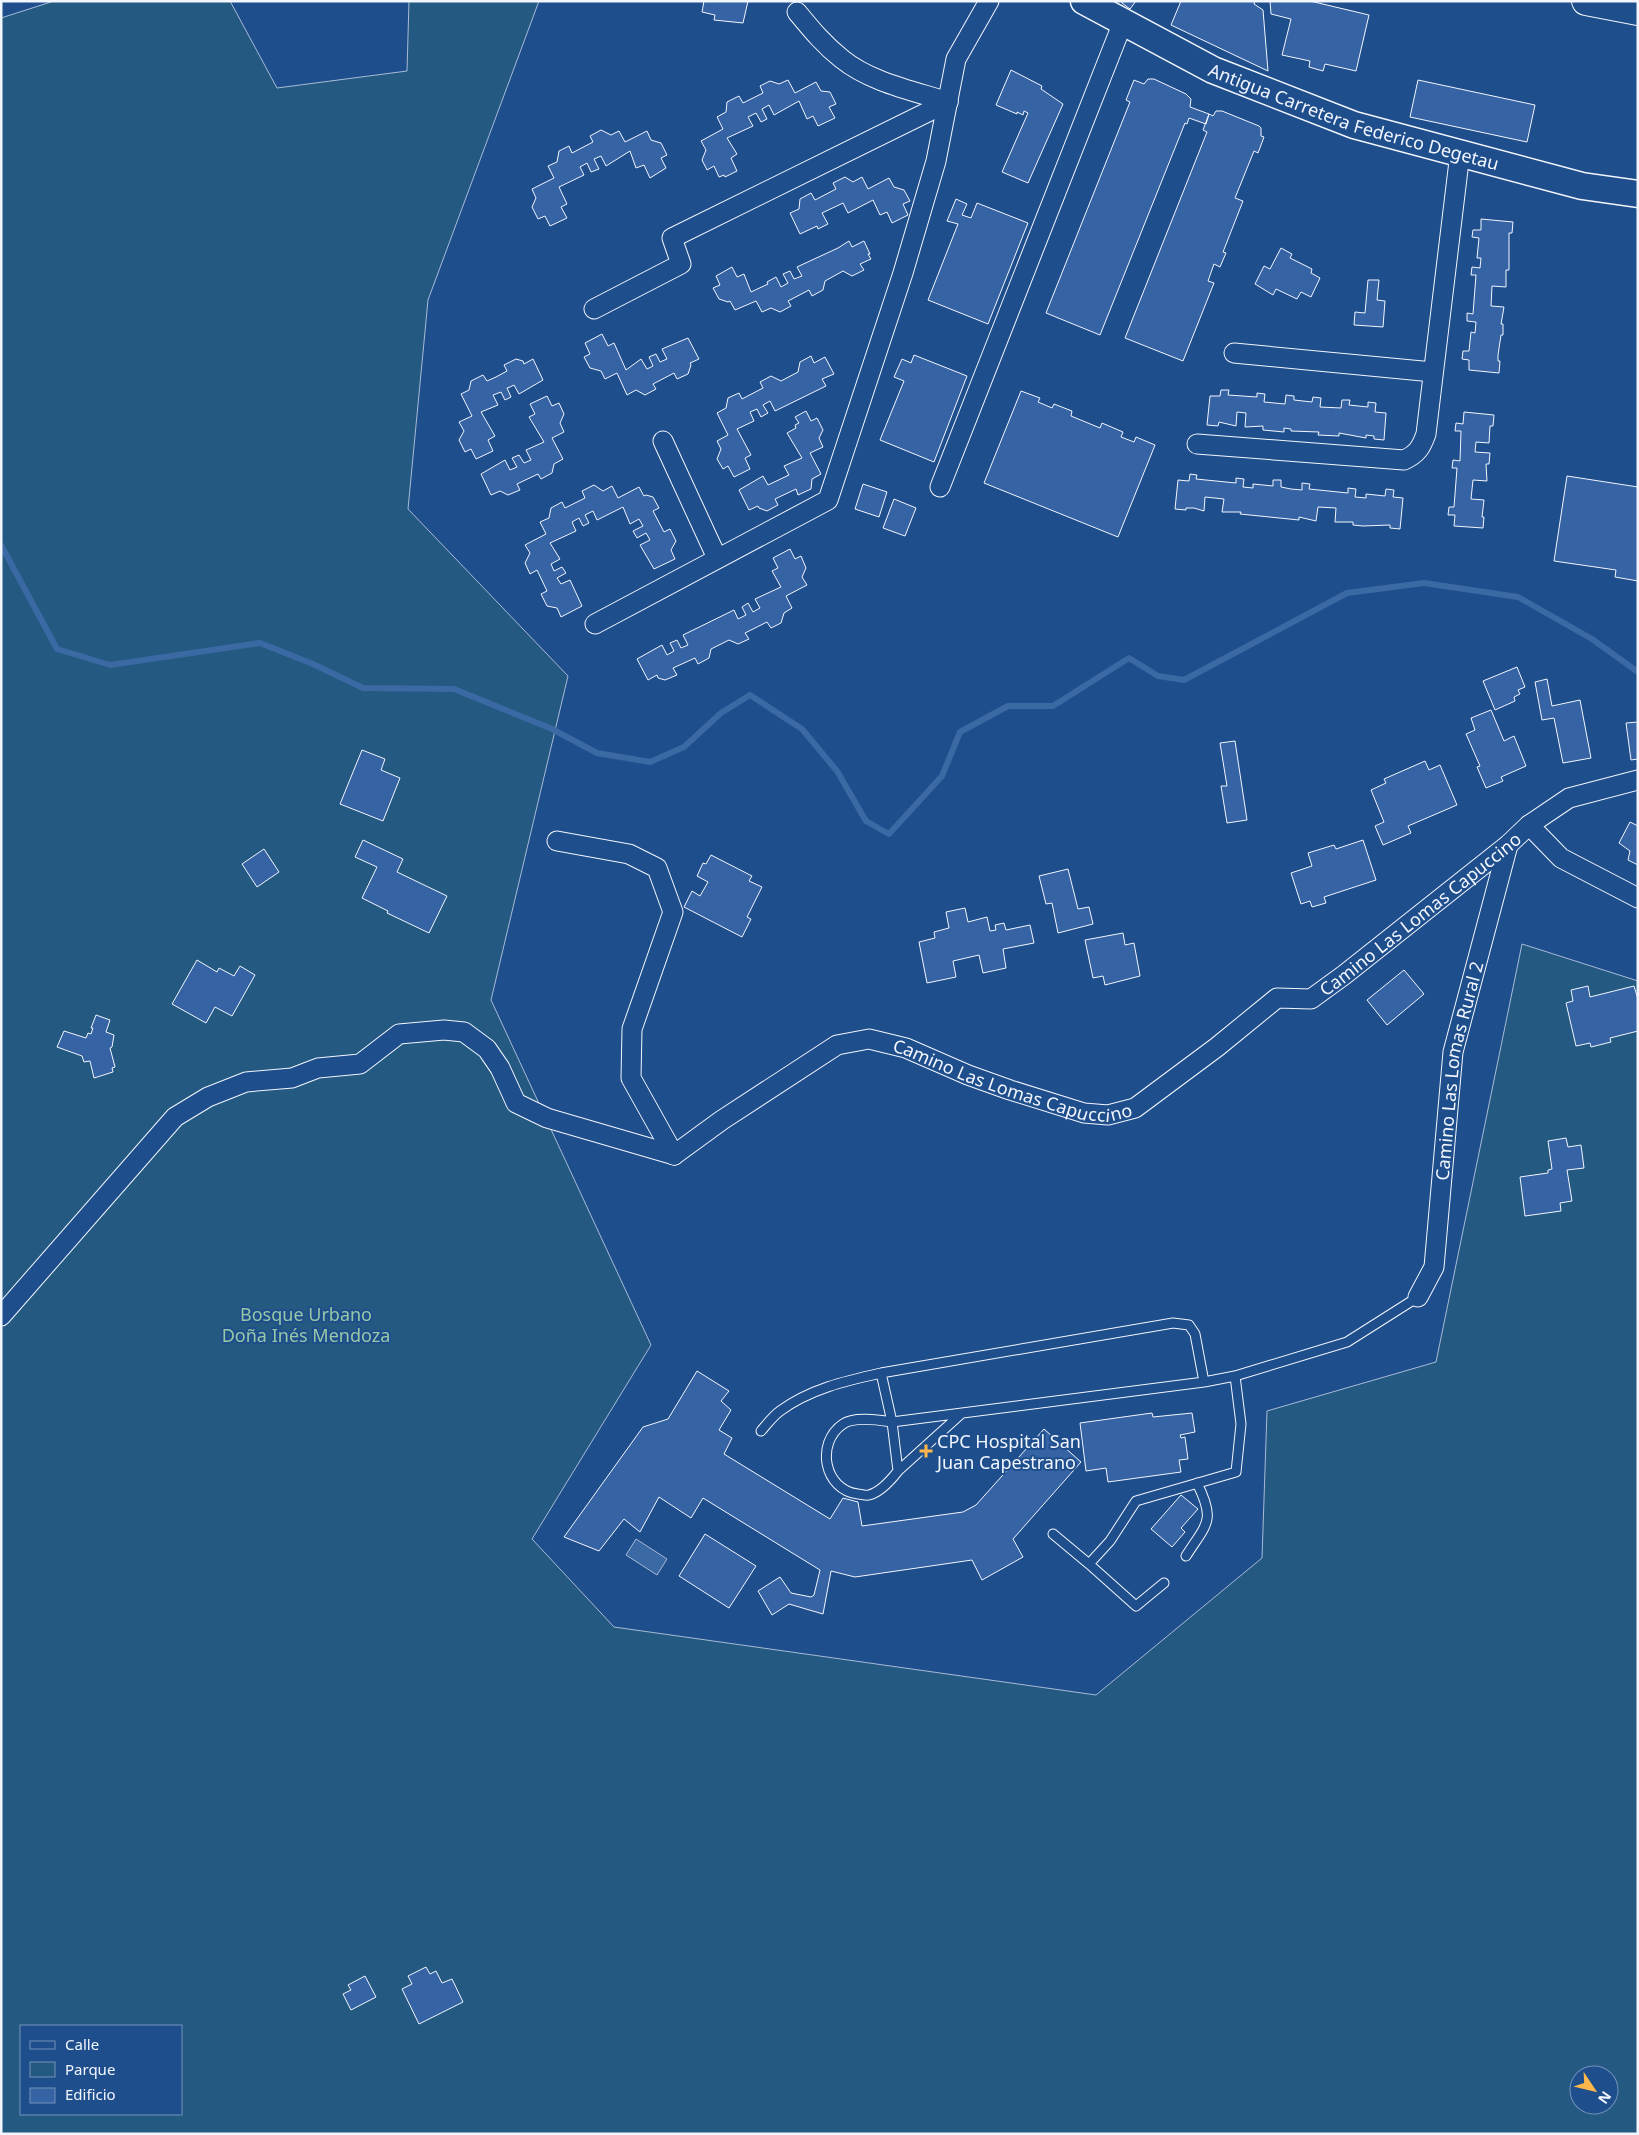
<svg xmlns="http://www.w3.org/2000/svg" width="1639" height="2135" viewBox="0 0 1639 2135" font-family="'Noto Sans',sans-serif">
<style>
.green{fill:#245a82;stroke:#a8bbd7;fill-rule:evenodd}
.water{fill:#3b69a3;stroke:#a8bbd7}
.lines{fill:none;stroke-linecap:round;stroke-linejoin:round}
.stream{stroke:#3b69a3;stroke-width:6}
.building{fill:#3563a3;stroke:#f2f6ff}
.lane-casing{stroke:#f2f6ff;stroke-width:11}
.street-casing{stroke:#f2f6ff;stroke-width:21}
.secondary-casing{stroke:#f2f6ff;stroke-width:29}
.highway-casing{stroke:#f2f6ff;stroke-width:30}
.lane{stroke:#1f4e8c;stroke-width:9}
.street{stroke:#1f4e8c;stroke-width:19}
.secondary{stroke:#1f4e8c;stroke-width:26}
.highway{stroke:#1f4e8c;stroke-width:28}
.poi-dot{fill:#ffb74d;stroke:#1f4e8c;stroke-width:2}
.labels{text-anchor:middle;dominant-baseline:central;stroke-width:4;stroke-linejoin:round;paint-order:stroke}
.street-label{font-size:18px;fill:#f2f6ff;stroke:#1f4e8c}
.park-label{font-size:18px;fill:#97c8a6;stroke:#1f4e8c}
.poi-label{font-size:18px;fill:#f2f6ff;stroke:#1f4e8c;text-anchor:start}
</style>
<rect width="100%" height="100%" fill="#1f4e8c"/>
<path class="green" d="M54,1H230L277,88L407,71L409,1H539L428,300L408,509L568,676L491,1000L651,1345L532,1539L614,1627L1096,1695L1262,1558L1267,1411L1436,1362L1522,944L1638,981V2134H1V18ZM21,2026H181V2114H21ZM1579,2075H1609V2105H1579Z"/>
<path class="water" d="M636,1539L667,1559L657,1575L626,1555Z"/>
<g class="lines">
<path class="stream" d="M1,545L57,649L110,665L260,643L313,664L363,688L454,689L552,729L597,753L650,762L684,747L721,713L750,695L802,729L837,771L866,821L889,834L942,776L960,732L1008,706H1053L1129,658L1158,676L1184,680L1347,593L1424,583L1518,597L1592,639L1638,672"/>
</g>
<path class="building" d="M704,1H748L743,23L714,20L715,15L702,12Z
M1122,1H1136L1130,9L1122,3Z
M1181,1H1255L1254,4L1263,10L1268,71L1171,25Z
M1270,1H1310L1369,15L1356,71L1325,64L1323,71L1309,67L1310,61L1282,55L1291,19L1271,14Z
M1011,70L1042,86L1041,89L1063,104L1028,183L1002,172L1028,113L1024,111L1023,115L1017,112V114L996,105Z
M1148,79H1154L1186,94L1191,99L1190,107L1209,114L1206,124L1189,118L1187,124L1185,123L1100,335L1046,313L1130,102L1126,100L1134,80L1144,84Z
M788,80L795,93L816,82L821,91L830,92L836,104L829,107L835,118L818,126L813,116L807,119L799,101L774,115L769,105L762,109L767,119L761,122L756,113L748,117L753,126L727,138L737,154L731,158L737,171L725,177L724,175L719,177L714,166L707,170L702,160L706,150L701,141L723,129L717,117L726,112L727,102L739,96L743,103L763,93L760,86L770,81L779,84Z
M1418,80L1535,105L1527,142L1410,117Z
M1216,111H1222L1259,126L1261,128V136L1264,137L1258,153L1254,151L1235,198L1243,201L1223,252L1226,253L1220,267L1214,264L1208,281L1214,283L1183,361L1125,338L1207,132L1203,130L1209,114L1213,116Z
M601,130L611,135L619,131L625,142L647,131L651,140L661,143L667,155L661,158L666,168L650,178L644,165L636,168L630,151L606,166L601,156L594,159L599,169L591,172L587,163L580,167L584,175L559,187L567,204L561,207L567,218L550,226L545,216L538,219L532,207L536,198L532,189L554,178L548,166L557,162L559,151L569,146L572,153L593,142L590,136Z
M845,177L853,182L862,177L868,189L889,178L894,187L904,190L910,201L903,204L908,215L892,223L887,212L880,215L873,200L848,213L843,203L822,213L828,224L818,229L817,226L800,234L790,213L799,209L800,199L811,193L815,200L836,189L833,183Z
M956,199L967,204L962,215L971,218L977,203L1028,223L988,324L928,300L958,224L947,221Z
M1481,219L1513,222L1512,233H1509V270H1506V287L1492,286L1491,306L1504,307L1501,324H1503V335H1501L1498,355V361H1500L1499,373L1469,370V360L1462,359L1463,351H1469L1471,332L1475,333L1476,322L1467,321V313L1473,314L1476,275H1471L1472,267L1480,268L1481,258H1477L1479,238L1472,237L1473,230H1481Z
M849,241L852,247L864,241L870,254H868L871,259L860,264L864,270L852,276L843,271L825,281L823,290L812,296L809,290L788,301L791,306L780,312L771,308L762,312L756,301L735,310L730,301L728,302L719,299L713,288L720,285L716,276L732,267L737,277L744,274L751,292L768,284L767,282L776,277L781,287L788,283L783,274L790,271L794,279L802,276L797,267L838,248Z
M1281,248L1292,254L1290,258L1312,269L1311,273L1320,278L1311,297L1301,292L1297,299L1276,289L1273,295L1255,284L1264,266L1270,269Z
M1368,280H1379L1377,300L1385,301L1383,327L1354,325L1355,312L1365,313Z
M602,334L608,346L614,343L626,370L641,359L647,369L653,366L649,357L656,354L660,362L667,359L662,349L688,338L699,359L690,363L691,365L688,374L677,379L674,373L653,384L656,389L645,395L636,390L627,395L617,373L605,379L601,371L590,368L584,357L590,354L585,343Z
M914,355L967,376L934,462L880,440L904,381L894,377L902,359L911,363Z
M811,356L814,363L825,357L834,374L822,379L826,386L775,411L770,401L763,405L768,413L761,417L757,409L750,412L754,421L737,429L751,455L745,458L750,469L734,477L728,466L723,469L717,459L721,449L717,441L728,435L717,413L726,408L728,398L739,393L742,399L763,388L760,382L771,376L781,381L798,372L800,362Z
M516,359L523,361L524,364L533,359L543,380L519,394L514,385L510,387L507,388L511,397L505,400L501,392L493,395L498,405L481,412L495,436L488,440L493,451L476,459L471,449L465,452L459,440L464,431L459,422L472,416L461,394L469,390L471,381L483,375L487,381L496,377L507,371L504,365Z
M1221,390H1229L1228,395L1257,397V393L1265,394L1264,402L1285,404L1286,395L1294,396V400L1312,402L1313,397L1321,398L1320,407L1341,408L1342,400H1350L1349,405L1368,407V402L1376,403L1375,412L1386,413L1384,440L1374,439V436L1366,435V438L1339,433V436L1318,435L1319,432L1291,431V429L1284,428V432L1263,430V426L1245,427L1246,413L1237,412L1236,426L1219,422L1218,426L1207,425L1210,396H1220Z
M1021,391L1040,398L1038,402L1052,408L1054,404L1072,411L1071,416L1100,428L1102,423L1123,432L1121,437L1134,442L1136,437L1155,445L1118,537L984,483Z
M547,396L552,406L559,403L564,414L560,423L564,432L552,438L563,459L554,464L552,473L541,479L538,474L517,484L520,490L508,495L500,491L491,495L481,474L505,460L510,470L517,467L512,458L519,455L524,463L531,460L526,450L544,442L529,417L535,414L530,404Z
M806,411L811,421L817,418L823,430L819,438L823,447L810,453L821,474L812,479L811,489L798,495L796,489L775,499L778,505L767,511L759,508L758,506L749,510L739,490L763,476L768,485L789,475L784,466L802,458L787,433L796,428L795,425L799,423L795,417Z
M1464,412L1494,415L1493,426H1490L1489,443L1476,442L1475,452L1490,453L1489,464H1486L1487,481L1473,480L1471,499L1484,500L1482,517H1484L1483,528L1454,526L1455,515H1448L1449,507H1454L1457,468H1452L1453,460L1460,461L1461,431H1455L1456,423L1463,424Z
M1190,474L1197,475L1196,479L1236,483V478L1244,479L1243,487L1253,488V484L1273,486V480H1281V487L1291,489L1302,490V483L1310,484L1309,489L1348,493V488L1356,489L1355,497L1366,498V494L1385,496L1386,489L1394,490L1393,497L1403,498L1400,529L1390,528V525L1363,526L1353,525V522H1335L1336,508L1318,507L1316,521L1299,517V520L1240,514L1241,512H1222L1224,499L1205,497L1204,511L1194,508H1186V510L1175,509L1178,480L1189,481Z
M1567,476L1638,487V581L1615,577L1616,570L1554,561Z
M863,484L887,492L879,517L855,509Z
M594,485L603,491L612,486L618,498L639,487L644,496L646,495L653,497L659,508L653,511L664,532L670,529L676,541L671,550L675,559L654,569L640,545L650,540L646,533L637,538L633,531L643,526L639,519L630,524L623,507L597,520L593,511L585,515L589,523L583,526L579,518L572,522L576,531L550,543L560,559L551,564L554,571L562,567L566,573L557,578L561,584L570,580L582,606L561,617L557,608L547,606L541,594L547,591L537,570L530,574L525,563L530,553L525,545L546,534L540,522L549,518L551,508L562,502L565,508L585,498L582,491Z
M894,499L916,508L905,536L883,528Z
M790,549L795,559L801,556L806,568L802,577L807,585L786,596L792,608L784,613L781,623L771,628L767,622L745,633L749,639L738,644L729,640L711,649L709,658L698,664L695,658L673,668L677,675L665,680L658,678L657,675L648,680L637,659L662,645L667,655L674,651L670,643L677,640L681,648L688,645L683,635L734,610L738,619L746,615L742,607L748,603L753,612L760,608L755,599L781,587L772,571L778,568L773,558Z
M1517,667L1525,687L1518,690L1520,694L1514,697L1515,701L1495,710L1483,681Z
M1547,679L1552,706L1580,700L1591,758L1563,763L1554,718L1542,720L1535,682Z
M1491,710L1504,741L1514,736L1526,766L1501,777L1503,781L1486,788L1477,767L1480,766L1466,734L1475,730L1471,718Z
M1638,722V759L1631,760L1626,723Z
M1235,741L1247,820L1227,823L1221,786H1227L1220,743Z
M362,750L385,759L381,770L400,778L383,821L340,804Z
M1425,761L1429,770L1440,765L1457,805L1408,826L1411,833L1383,845L1375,826L1384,822L1371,790L1386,783L1384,779Z
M1630,822L1638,826V865L1628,860L1630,851L1619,843Z
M363,840L403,859L397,872L447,896L429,933L387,913L388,911L362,898L377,867L355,857Z
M1363,840L1376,880L1324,897L1326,903L1312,907L1310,901L1301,904L1291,873L1312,866L1308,853L1334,845L1336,849Z
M264,849L279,872L257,887L242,864Z
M711,855L752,876L749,881L762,887L747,917L751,919L742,937L684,907L692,891L700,896L708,882L697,876L703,863L706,864Z
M1068,869L1078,909L1089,907L1093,924L1058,933L1052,903L1046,904L1039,876Z
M965,908L968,922L987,917L990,931L996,930L995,925L1004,923L1006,930L1030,925L1034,943L1003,949L1006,968L983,973L979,955L953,961L956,977L927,983L919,942L935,938L934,932L949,928L946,912Z
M1123,933L1125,945L1134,943L1140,976L1105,985L1103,976L1093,978L1085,940Z
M197,960L217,972L219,968L234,976L240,966L255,975L232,1016L215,1007L206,1023L172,1004Z
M1404,970L1424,994L1387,1025L1367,1000Z
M1588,986L1590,997L1634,986L1638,999V1031L1610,1038L1611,1042L1591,1047L1590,1043L1576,1046L1566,1003L1573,1001L1571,990Z
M96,1015L110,1020L106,1032L114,1035L112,1047L110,1048L115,1067L112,1068L113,1072L94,1078L90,1061L84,1062L82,1056L57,1047L64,1031L86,1038L88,1033L91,1034L93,1028H91Z
M1566,1138L1568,1147L1581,1145L1584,1168L1567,1170L1572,1201L1560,1203L1561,1211L1525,1216L1520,1177L1548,1173V1170L1552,1169L1548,1141Z
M697,1371L729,1391L721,1401L731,1410L719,1430L732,1438L724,1454L830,1519L843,1498L858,1502L862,1526L963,1512L976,1505L1044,1429L1081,1462L1013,1539L1023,1557L982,1580L972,1560L855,1577L831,1571L823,1614L789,1604L772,1615L758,1591L780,1577L791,1593L811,1597L814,1595L820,1570L703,1498L691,1518L659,1497L640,1532L624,1519L599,1551L564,1537L643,1427L668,1419Z
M1152,1413L1153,1417L1192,1413L1195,1432L1180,1435L1181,1438L1185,1437L1188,1459L1179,1460L1181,1472L1108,1482L1106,1468L1086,1471L1080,1423Z
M1181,1495L1198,1509L1181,1528L1185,1532L1172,1547L1151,1529Z
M705,1534L756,1566L729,1608L679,1576Z
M426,1967L430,1974L436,1971L442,1983L452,1979L463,2002L419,2024L402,1989L412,1984L408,1976Z
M365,1976L376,1997L351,2010L343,1994L351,1990L348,1985Z"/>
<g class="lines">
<defs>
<path id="lane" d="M881,1373L892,1422L898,1471C891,1480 881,1492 869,1495C866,1496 861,1494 858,1494C824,1490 815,1443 843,1424C854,1416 879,1420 892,1422L1204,1382L1235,1376L1347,1342L1418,1297
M761,1431C767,1424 773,1416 780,1411C810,1389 845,1381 881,1373L1173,1323L1189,1325L1195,1334L1204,1382
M898,1471L961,1414
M1053,1534L1089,1564L1110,1541L1136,1501L1236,1472L1241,1424L1235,1376
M1186,1556C1207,1523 1216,1521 1197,1483
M1089,1564L1136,1606L1164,1583"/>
<g id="street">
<path d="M797,12C811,29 824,45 842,59C870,82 914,91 948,102"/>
<path d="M594,309L681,264L672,238L948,102"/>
<path d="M1234,353L1433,372"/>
<path d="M663,441L717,558"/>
<path d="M1197,444L1404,460C1417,454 1421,448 1426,434L1460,153"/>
<path d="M940,487L1123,22"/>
<path d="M595,624L828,500L903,273L936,161L956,59L989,1"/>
<path d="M1529,825L1561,858L1638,898"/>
<path d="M557,841L629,854L657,868L673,912L632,1029L631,1078L674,1155"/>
<path id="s1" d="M674,1155L722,1120L837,1045L869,1039L906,1048L968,1075L1010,1090L1084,1113L1108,1115L1135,1108L1217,1047L1277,998L1311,999L1344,975L1508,845L1529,825L1569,798L1638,780"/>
<path id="s2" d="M1418,1297L1434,1267L1453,1052L1508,845"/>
<path d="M1,1316L175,1117L208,1097L246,1082L292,1078L318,1068L360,1064L399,1034L444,1030L464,1032L487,1049L500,1068L516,1103L547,1118L674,1155"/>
</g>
<g id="secondary">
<path id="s3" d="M1084,1L1213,70L1354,125L1582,186L1638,194"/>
</g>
<path id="highway" d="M1586,1L1638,11"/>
</defs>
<use href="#lane" class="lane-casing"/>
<use href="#street" class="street-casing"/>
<use href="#secondary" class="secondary-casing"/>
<use href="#highway" class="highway-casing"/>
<use href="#lane" class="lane"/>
<use href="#street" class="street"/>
<use href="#secondary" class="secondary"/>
<use href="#highway" class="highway"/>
</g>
<path class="poi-dot" d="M923.5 1443.5h5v5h5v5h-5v5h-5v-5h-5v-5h5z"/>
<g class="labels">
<g class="street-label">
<text stroke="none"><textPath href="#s3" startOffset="295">Antigua Carretera Federico Degetau</textPath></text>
<text stroke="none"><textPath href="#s1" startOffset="861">Camino Las Lomas Capuccino</textPath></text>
<text stroke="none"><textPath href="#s2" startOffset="232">Camino Las Lomas Rural 2</textPath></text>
<text stroke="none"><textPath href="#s1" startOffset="380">Camino Las Lomas Capuccino</textPath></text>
</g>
<g class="park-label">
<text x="306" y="1314">Bosque Urbano<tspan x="306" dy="21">Doña Inés Mendoza</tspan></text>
</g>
<g class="poi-label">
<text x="937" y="1441">CPC Hospital San<tspan x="937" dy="21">Juan Capestrano</tspan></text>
</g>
</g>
<rect width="1639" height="2135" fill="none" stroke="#f2f6ff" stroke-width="5"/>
<rect x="20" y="2025" width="162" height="90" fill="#1f4e8c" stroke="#7391ba"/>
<rect x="30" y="2041" width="25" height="8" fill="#1f4e8c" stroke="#7391ba"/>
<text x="65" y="2050" font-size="15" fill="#f2f6ff">Calle</text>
<rect x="30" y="2062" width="25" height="15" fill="#245a82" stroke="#7391ba"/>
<text x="65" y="2075" font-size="15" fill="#f2f6ff">Parque</text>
<rect x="30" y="2088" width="25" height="15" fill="#3563a3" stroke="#7391ba"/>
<text x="65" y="2100" font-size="15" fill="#f2f6ff">Edificio</text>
<g transform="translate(1594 2090) rotate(125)"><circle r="24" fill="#1f4e8c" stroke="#7391ba"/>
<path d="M0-4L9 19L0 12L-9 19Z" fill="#ffb74d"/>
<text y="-8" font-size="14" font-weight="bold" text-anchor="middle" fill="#f2f6ff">N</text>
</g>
</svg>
